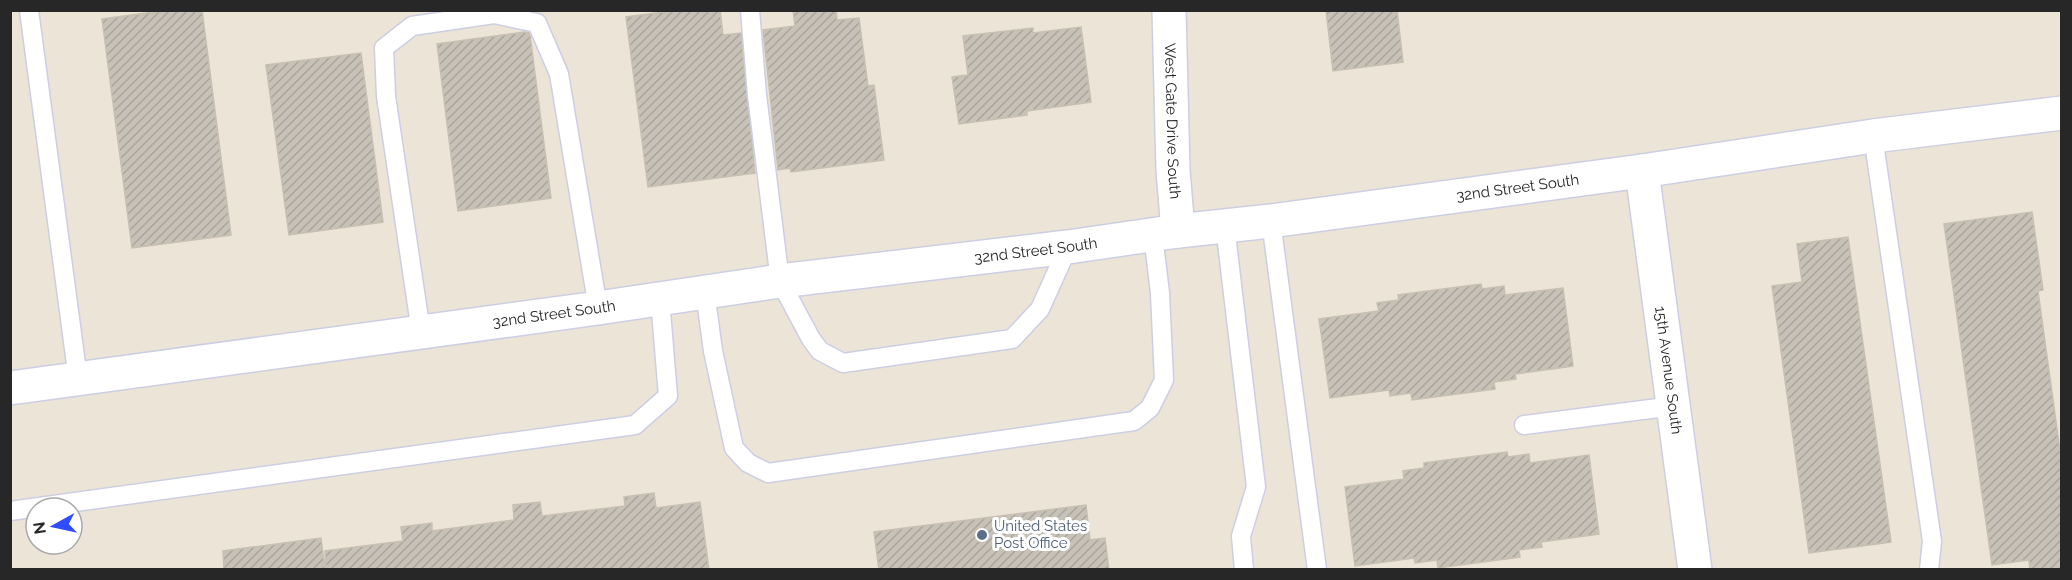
<svg xmlns="http://www.w3.org/2000/svg" width="2072" height="580" viewBox="0 0 2072 580" font-family="Raleway,sans-serif">
<style>
.building{fill:url(#building-hatch);stroke:#c7c0b1;stroke-width:1.5}
.lines{fill:none;stroke-linecap:round;stroke-linejoin:round}
.service-casing{stroke:#cccfe3;stroke-width:21}
.minor-casing{stroke:#cccfe3;stroke-width:36}
.tertiary-casing{stroke:#cccfe3;stroke-width:36}
.service{stroke:#fff;stroke-width:18}
.minor{stroke:#fff;stroke-width:33}
.tertiary{stroke:#fff;stroke-width:33}
.service-dot{fill:#5c6f8a;stroke:#fff;stroke-width:2}
.labels{text-anchor:middle;dominant-baseline:central;stroke-width:6;stroke-linejoin:round;paint-order:stroke}
.street-label{font-size:15px;fill:#272727;stroke:#fff}
.service-label{font-size:15px;fill:#4e5e75;stroke:#fff;text-anchor:start}
</style>
<defs>
<pattern id="building-hatch" width="6" height="6" patternUnits="userSpaceOnUse" patternTransform="scale(1.5)"><rect width="6" height="6" fill="#c7c1b7"/><path d="M-1 1l2-2M0 6l6-6M5 7l2-2" fill="none" stroke="#aba69d"/></pattern>
</defs>
<rect width="100%" height="100%" fill="#ece4d7"/>
<path class="building" d="M169,10H202L231,235L132,248L102,19Z
M678,10H720L723,35L741,33L755,173L648,187L626,17Z
M793,10H836L837,20L859,18L868,86L874,85L884,160L791,172L790,168L778,170L763,30L795,26Z
M1326,10H1397L1403,62L1333,71Z
M1081,27L1091,102L1027,111V115L959,124L952,77L968,75L963,36L1033,28V33Z
M525,32L529,33L530,35L551,198L458,211L437,44Z
M361,53L383,222L289,235L266,65Z
M2032,212L2043,290L2038,291L2061,458V570H2030L2029,560L1992,565L1944,224Z
M1848,237L1891,542L1809,553L1772,286L1802,282L1797,244Z
M1481,284L1482,289L1504,286L1505,295L1563,288L1573,366L1515,374L1516,379L1494,382L1495,389L1412,400L1411,393L1390,396L1389,390L1330,398L1319,319L1379,311L1377,303L1399,300L1398,295Z
M1507,452L1508,457L1529,454L1530,463L1589,455L1599,534L1541,542L1542,547L1519,550L1520,557L1438,568L1437,560L1415,563L1414,558L1355,566L1345,487L1404,479L1403,471L1424,468V463Z
M654,493L656,508L700,502L709,570H326L325,551L403,541L401,527L432,523V531L514,520L513,505L540,502L542,516L625,506L624,497Z
M1086,505L1090,540L1105,538L1109,570H879L874,532Z
M321,538L325,570H224L223,551Z"/>
<g class="lines">
<defs>
<path id="service" d="M29,10L78,379
M750,10L757,95L780,281L811,339L820,351L843,363L1012,339L1040,309L1068,247
M1873,136L1932,541L1929,570
M1271,221L1317,570
M1225,226L1256,487L1241,536L1244,570
M705,292L713,351L734,448L748,463L768,473L1134,421L1150,408L1164,380L1160,293L1153,235
M421,332L386,96L384,48L412,26L494,14L537,23L559,74L598,308
M1524,425L1674,406
M10,511L635,425L668,396L660,299"/>
<g id="minor">
<path id="s1" d="M1169,10L1173,170L1178,231"/>
<path id="s2" d="M1642,171L1695,570"/>
</g>
<g id="tertiary">
<path id="s3" d="M10,388L598,308L780,281L1068,247L1178,231L1271,221L1642,171L1873,136L2062,113"/>
</g>
</defs>
<use href="#service" class="service-casing"/>
<use href="#minor" class="minor-casing"/>
<use href="#tertiary" class="tertiary-casing"/>
<use href="#service" class="service"/>
<use href="#minor" class="minor"/>
<use href="#tertiary" class="tertiary"/>
</g>
<circle class="service-dot" cx="982" cy="535" r="6"/>
<g class="labels">
<g class="street-label">
<text stroke="none"><textPath href="#s1" startOffset="111">West Gate Drive South</textPath></text>
<text stroke="none"><textPath href="#s3" startOffset="1521">32nd Street South</textPath></text>
<text stroke="none"><textPath href="#s3" startOffset="1035">32nd Street South</textPath></text>
<text stroke="none"><textPath href="#s3" startOffset="549">32nd Street South</textPath></text>
<text stroke="none"><textPath href="#s2" startOffset="201">15th Avenue South</textPath></text>
</g>
<g class="service-label">
<text x="994" y="526">United States<tspan x="994" dy="17">Post Office</tspan></text>
</g>
</g>
<rect width="2072" height="580" fill="none" stroke="#272727" stroke-width="24"/>
<g transform="translate(54 526) rotate(262)"><circle r="28" fill="#ffffff" stroke="#a9a9a9" stroke-width="1.5"/>
<path d="M0-4.5L10 22L0 15L-10 22Z" fill="#314cff"/>
<text y="-9" font-size="16" font-weight="bold" text-anchor="middle" fill="#272727">N</text>
</g>
</svg>
